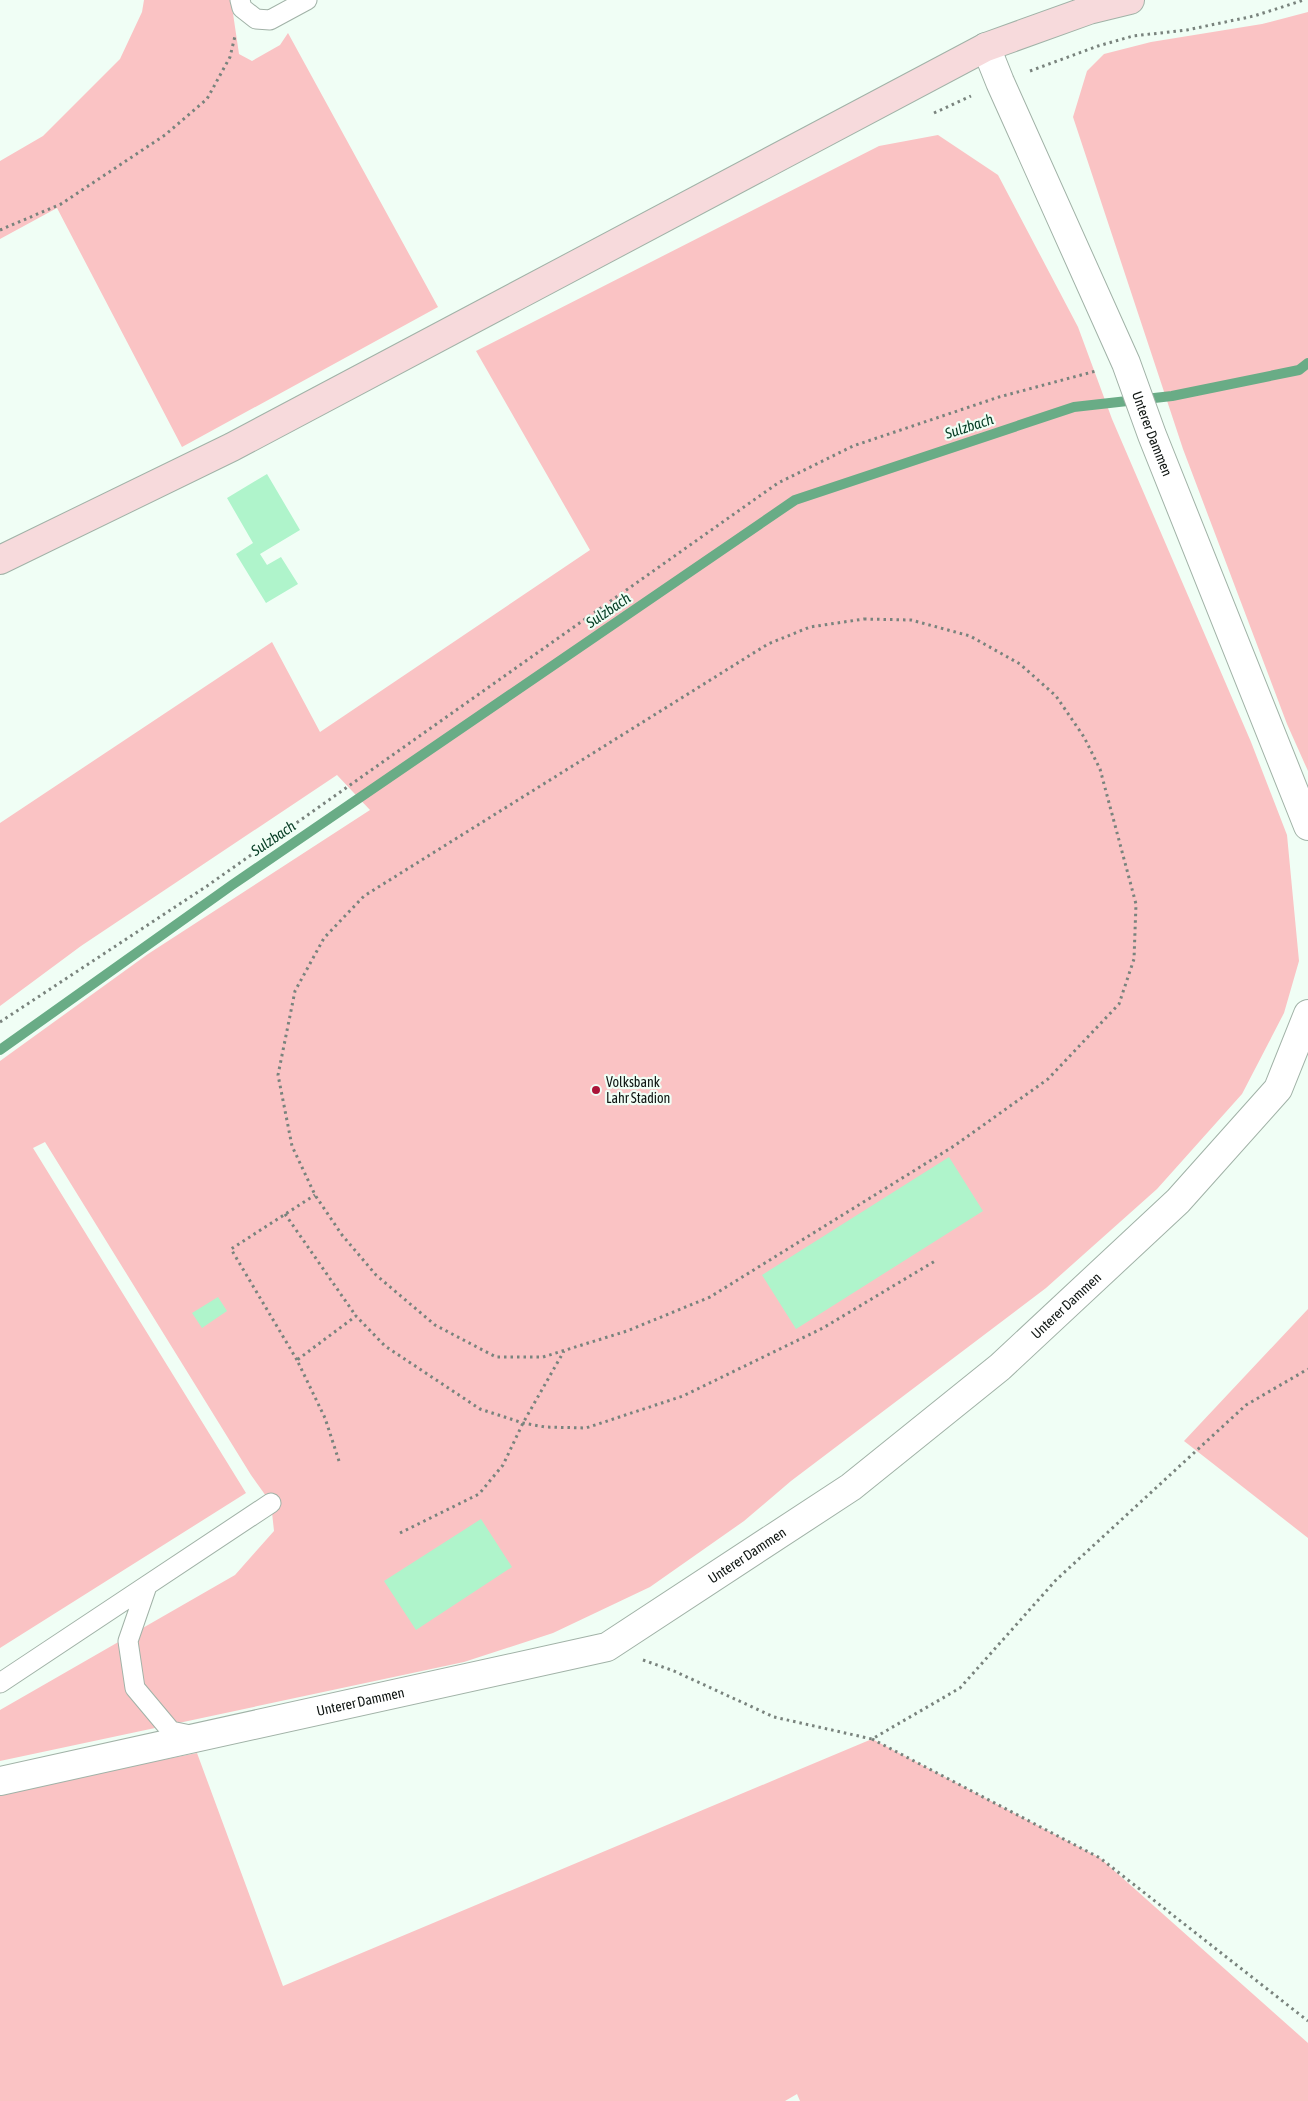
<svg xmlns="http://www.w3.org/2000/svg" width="1308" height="2101" viewBox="0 0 1308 2101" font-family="'Asap Condensed',sans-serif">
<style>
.green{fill:#fac3c4}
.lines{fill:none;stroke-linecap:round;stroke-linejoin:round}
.stream{stroke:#69ac86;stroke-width:10}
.building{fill:#aff4cb}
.lane-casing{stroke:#a1b2a7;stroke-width:21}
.street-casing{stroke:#a1b2a7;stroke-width:30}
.secondary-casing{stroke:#a1b2a7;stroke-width:30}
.path{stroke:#79837d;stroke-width:3;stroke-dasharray:2.5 4;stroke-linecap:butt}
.lane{stroke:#fff;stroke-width:19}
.street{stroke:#fff;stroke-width:28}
.secondary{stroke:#f7dadc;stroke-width:28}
.poi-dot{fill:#aa1438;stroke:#f0fef5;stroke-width:2}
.labels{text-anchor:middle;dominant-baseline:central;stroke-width:4.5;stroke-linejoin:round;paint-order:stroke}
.street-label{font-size:14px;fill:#0f1512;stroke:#f0fef5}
.poi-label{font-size:14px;fill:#0f1512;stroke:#f0fef5;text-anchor:start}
.water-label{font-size:15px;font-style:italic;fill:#043c23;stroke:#f0fef5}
</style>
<rect width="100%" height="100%" fill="#f0fef5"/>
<path class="green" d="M144,0H231L239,54L252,61L280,45L288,33L438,307L182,447L57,208L0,239V161L43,136L120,59L142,12Z
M1308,12V771L1287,724L1183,449L1073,117L1087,71L1104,54L1151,42L1262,24Z
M938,135L998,175L1078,327L1112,419L1251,742L1287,835L1299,961L1284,1013L1242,1094L1157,1189L1046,1288L791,1481L744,1521L650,1587L553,1633L464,1662L0,1761V1710L235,1575L274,1531L271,1503L251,1475L45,1142L33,1148L246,1493L0,1648V1061L148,954L370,810L337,775L81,946L0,1006V823L272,642L320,732L590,550L476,351L879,146Z
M1308,1309V1538L1184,1441Z
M872,1739L1100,1858L1308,2043V2101H800L797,2094L785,2101H0V1792L197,1753L283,1986Z"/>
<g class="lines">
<path class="stream" d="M0,1050L232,885L795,500L1074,407L1172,396L1299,370L1308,363"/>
</g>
<path class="building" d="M267,474L300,530L260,554L267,565L281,557L298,584L266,603L236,554L253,543L227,498Z
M949,1157L983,1211L796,1329L762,1275Z
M218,1297L227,1311L202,1328L192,1313Z
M481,1519L512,1567L416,1630L384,1581Z"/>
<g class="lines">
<defs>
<path id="lane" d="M240,0L242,8L256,19L270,20L307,0
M147,1586L128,1641L135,1688L171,1731L195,1736
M0,1683L271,1503"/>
<g id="street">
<path id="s1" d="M986,47L1000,82L1126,363L1152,435L1308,826"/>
<path id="s2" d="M0,1781L607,1647L851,1487L1000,1367L1178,1201L1278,1089L1308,1014"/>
</g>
<path id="secondary" d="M0,560L232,447L986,47L1089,10L1130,0"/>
</defs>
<use href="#lane" class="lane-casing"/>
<use href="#street" class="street-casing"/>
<use href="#secondary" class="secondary-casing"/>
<path class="path" d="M1030,71L1098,46L1133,36L1187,30L1254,16L1304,0
M934,113L971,96
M0,230L61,204L165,135L207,99L230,57L235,36
M864,619L911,620L970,636L1020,664L1056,696L1084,737L1100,769L1136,904L1134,959L1119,1004L1048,1079L954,1146L710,1297L627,1331L543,1357H496L435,1325L376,1275L342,1235L315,1195L292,1146L278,1075L295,991L324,938L364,896L768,644L810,627Z
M0,1022L207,886L778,483L853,446L999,397L1096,371
M285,1214L356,1316
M297,1360L231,1249L315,1195
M339,1461L325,1418L297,1360L356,1316L385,1346L480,1409L523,1423L545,1427L586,1428L683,1396L823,1328L935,1261
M400,1533L479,1494L503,1465L523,1423L564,1351
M643,1660L674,1671L774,1717L872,1739L960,1688L1056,1580L1196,1451L1246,1405L1308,1369
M872,1739L1100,1858L1308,2021"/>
<use href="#lane" class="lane"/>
<use href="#street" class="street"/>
<use href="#secondary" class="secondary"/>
</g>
<circle class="poi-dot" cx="596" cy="1090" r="5"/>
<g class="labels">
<g class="street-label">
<text stroke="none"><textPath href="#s1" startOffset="421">Unterer Dammen</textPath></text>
<text stroke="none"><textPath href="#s2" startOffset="1195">Unterer Dammen</textPath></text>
<text stroke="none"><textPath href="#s2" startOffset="789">Unterer Dammen</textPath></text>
<text stroke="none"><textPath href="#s2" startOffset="369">Unterer Dammen</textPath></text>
</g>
<g class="poi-label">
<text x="606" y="1082">Volksbank<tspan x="606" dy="16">Lahr Stadion</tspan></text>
</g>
<g class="water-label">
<text transform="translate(969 426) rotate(-18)">Sulzbach</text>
<text transform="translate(608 610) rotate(-34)">Sulzbach</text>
<text transform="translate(273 838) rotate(-34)">Sulzbach</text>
</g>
</g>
</svg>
